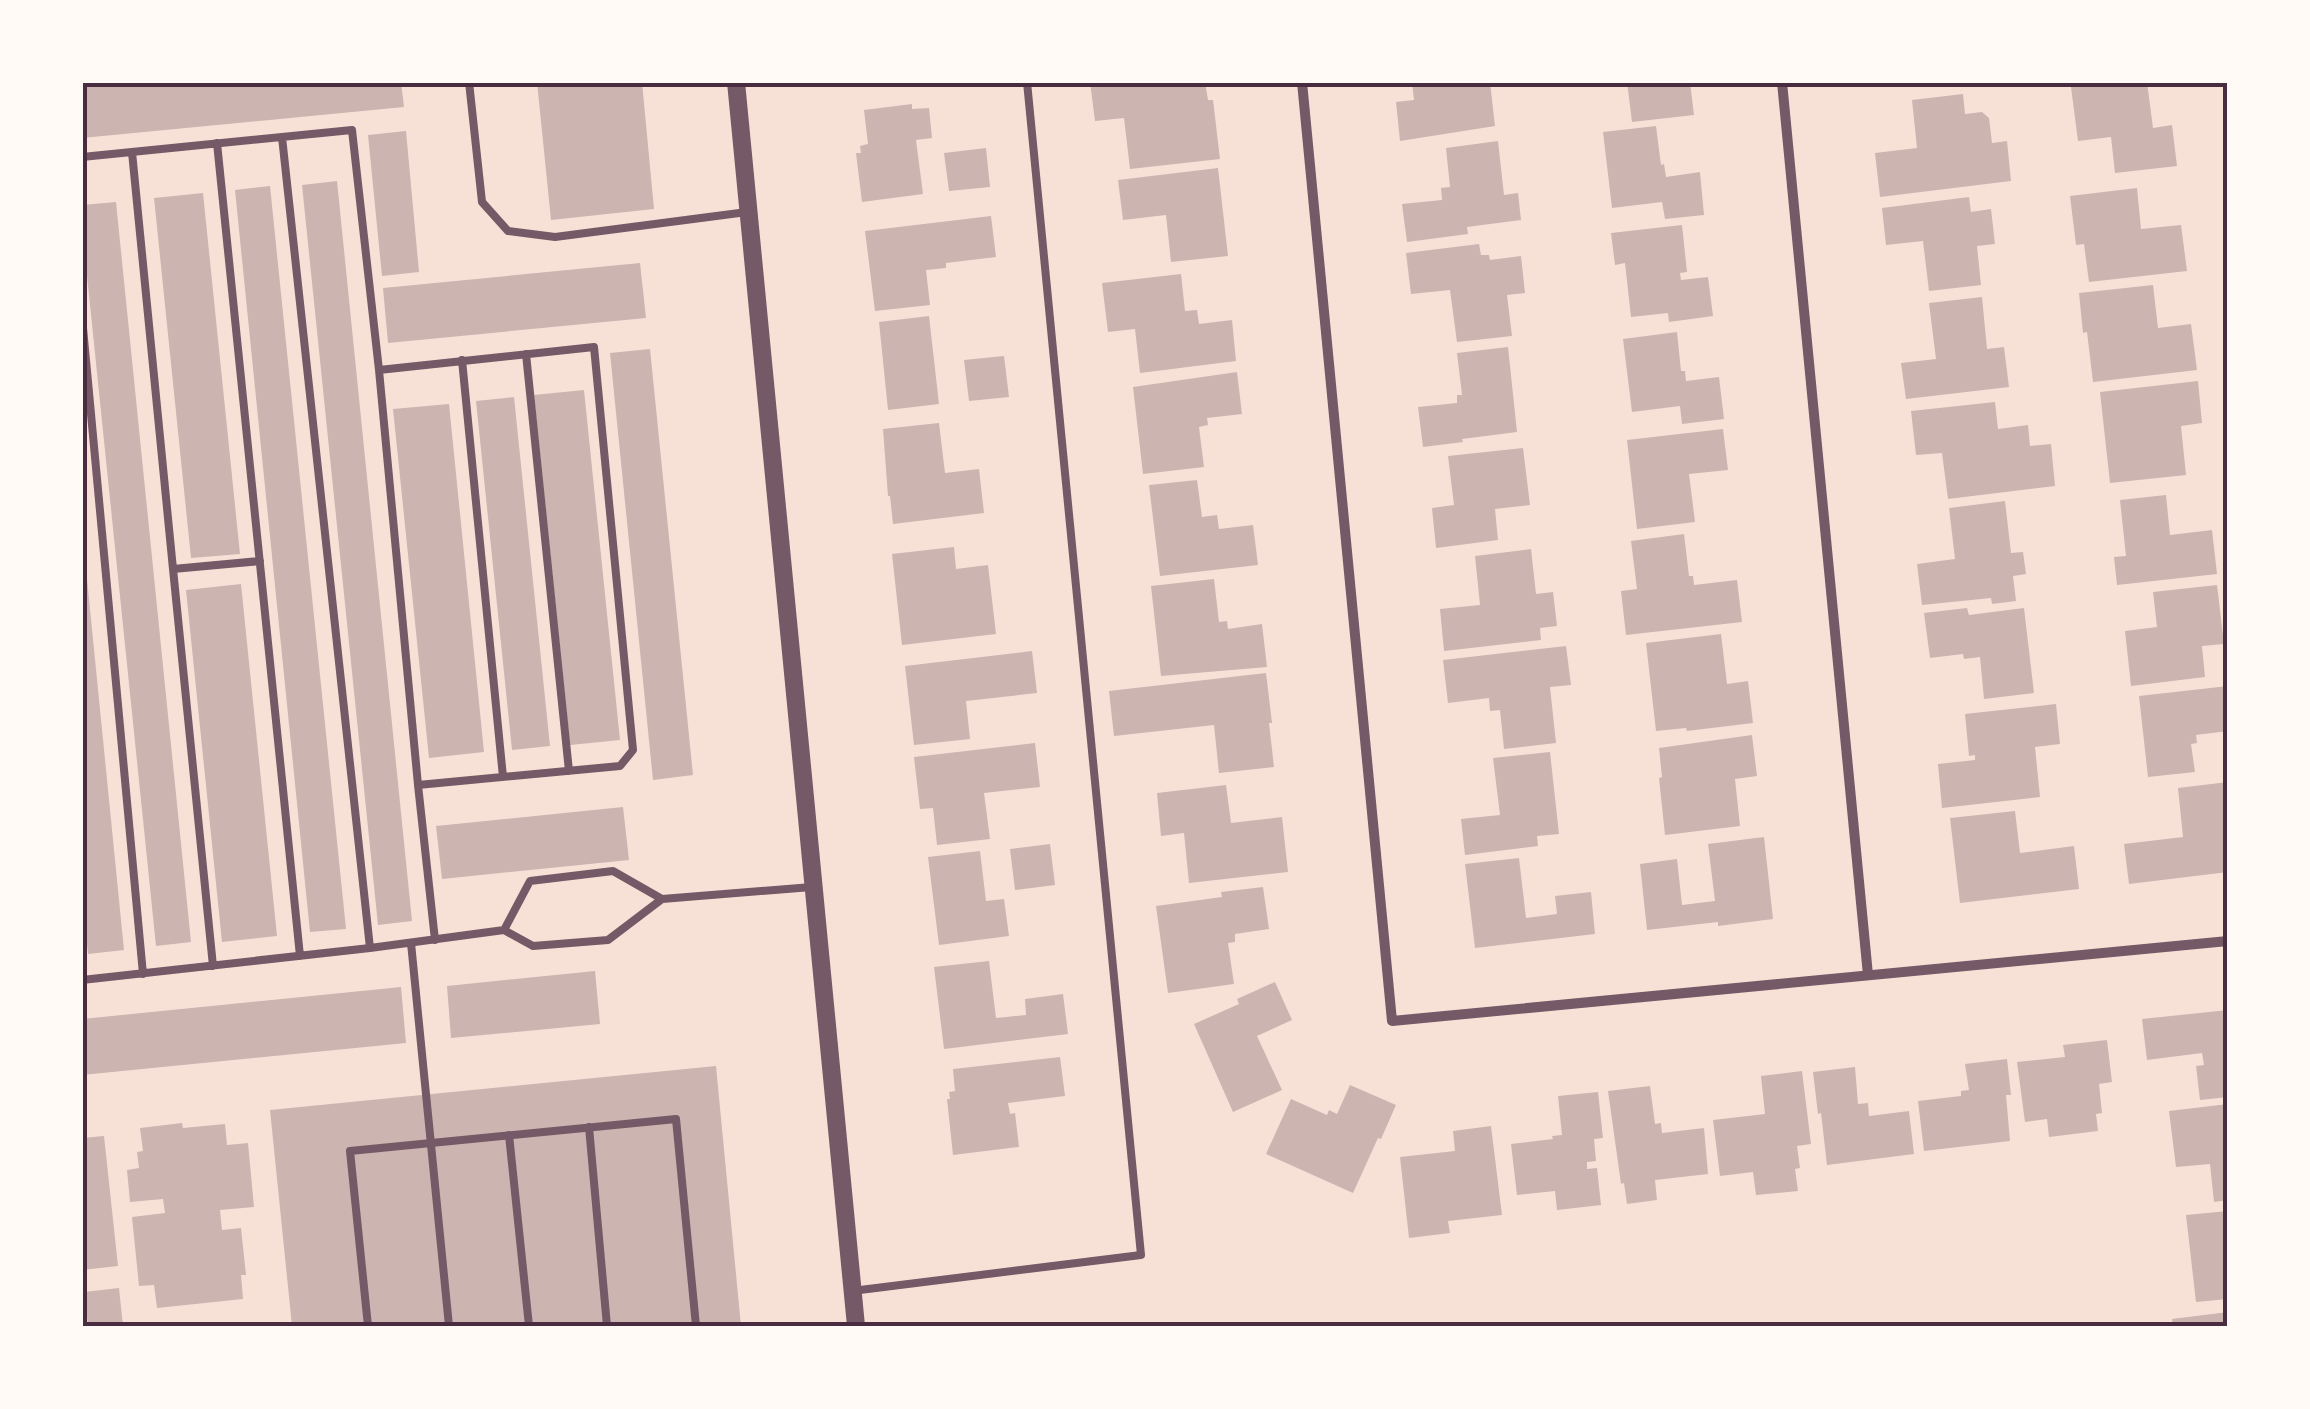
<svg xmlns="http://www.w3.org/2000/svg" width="2310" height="1409" viewBox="0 0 2310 1409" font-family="'DejaVu Sans',sans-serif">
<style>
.building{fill:#ccb4b1}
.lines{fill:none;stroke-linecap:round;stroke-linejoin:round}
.service{stroke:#755966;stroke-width:8}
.minor{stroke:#755966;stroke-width:10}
.tertiary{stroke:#755966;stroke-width:18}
.neatline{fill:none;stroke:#4a2c40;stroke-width:4}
</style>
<rect width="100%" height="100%" fill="#f7e1d7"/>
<path class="building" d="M82,82H401L404,107L82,138Z
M537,82H642L654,209L551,220Z
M1090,82H1205L1208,100H1213L1220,159L1130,169L1124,118L1095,121Z
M1412,82H1490L1495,126L1400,141L1396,102L1414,100Z
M1627,82H1690L1694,115L1632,122Z
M2110,82H2147L2153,128L2172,125L2177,166L2115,173L2111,137L2078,141L2071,87Z
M1963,94L1965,114L1982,112L1989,118L1992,143L2007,141L2011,181L1880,197L1875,153L1917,148L1912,100Z
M912,104V109L929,108L932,138L916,140L923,194L862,202L856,153H861L860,146L868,144L864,110Z
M1656,126L1661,165L1664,164L1666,177L1700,172L1704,215L1665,219L1662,202L1612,208L1603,132Z
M406,131L419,272L382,276L368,135Z
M1498,141L1504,195L1518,193L1521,220L1467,227L1468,234L1407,242L1402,204L1442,200L1441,188L1450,187L1446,148Z
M986,148L990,187L949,191L944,153Z
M1218,168L1228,256L1171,262L1166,215L1123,220L1118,180Z
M337,181L412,921L378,925L302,185Z
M270,186L346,929L310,932L235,190Z
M2137,188L2141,229L2181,225L2187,271L2089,282L2084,244L2076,245L2070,196Z
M203,193L240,554L191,558L154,198Z
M1969,197L1971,212L1991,209L1995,244L1977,246L1981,285L1929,291L1923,241L1886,245L1882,208Z
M116,202L191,942L156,946L82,227V205Z
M991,216L996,257L946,263V268L926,270L930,305L875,311L865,231Z
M1682,225L1687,272L1680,273L1681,280L1708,277L1713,316L1669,322L1668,313L1631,317L1625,263L1615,265L1611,233Z
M1479,244L1481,255H1489L1490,260L1521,256L1525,293L1507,295L1512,336L1457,342L1450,290L1411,294L1406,253Z
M640,263L646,318L388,343L383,288Z
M1181,274L1185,311L1197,310L1199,324L1232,320L1236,361L1140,373L1135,329L1108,332L1102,283Z
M2153,285L2158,328L2191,324L2197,370L2093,382L2087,332L2083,333L2079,293Z
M1982,297L1987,349L2004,347L2009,387L1906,399L1901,363L1936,359L1929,303Z
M929,316L939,404L888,410L879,322Z
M1677,332L1681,371H1685L1686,381L1719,377L1724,419L1682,424L1680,406L1632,412L1623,339Z
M1508,347L1517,432L1462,439L1463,442L1423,447L1418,407L1457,403V395H1462L1457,353Z
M650,349L693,775L653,780L610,353Z
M1004,356L1009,397L969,401L964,360Z
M1237,372L1242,414L1207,418L1208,425L1199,427L1204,467L1143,474L1133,387Z
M2198,381L2202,423L2181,426L2186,475L2110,483L2100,392Z
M584,390L620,740L570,745L534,395Z
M514,397L550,746L512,750L476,401Z
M1995,402L1998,429L2028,425L2030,446L2051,444L2055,486L1948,499L1942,453L1916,455L1911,411Z
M449,404L484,752L429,758L393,409Z
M939,423L945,473L979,469L984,513L893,524L890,496H888L883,429Z
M1723,429L1728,470L1689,474L1695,522L1637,529L1627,440Z
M1523,448L1530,505L1495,509L1498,540L1436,548L1432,508L1454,505L1448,456Z
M1197,480L1202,517L1217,515L1219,529L1253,525L1258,565L1160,576L1149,485Z
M2166,495L2170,535L2212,530L2217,574L2117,585L2114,557L2126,556L2120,500Z
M2005,501L2011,553L2023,552L2026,574L2013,576L2016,601L1992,604L1991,598L1922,605L1917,564L1955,559L1949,508Z
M1684,534L1689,576H1693L1694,585L1737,580L1742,622L1626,635L1621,591L1637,589L1631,541Z
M954,547L956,569L988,565L996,634L902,645L892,554Z
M1531,549L1536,594L1553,592L1557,626L1540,628L1541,640L1444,651L1440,609L1480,605L1475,556Z
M82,559H85L124,950L88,954L82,895Z
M1214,579L1219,622L1227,621L1228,629L1262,624L1267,667L1161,676L1151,586Z
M241,584L277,936L222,942L186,590Z
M2217,585L2224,644L2202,646L2205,677L2131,686L2125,631L2157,627L2153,592Z
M1967,608L1969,615L2024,608L2034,693L1984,699L1980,657L1964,659L1963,654L1930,658L1924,613Z
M1721,634L1727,684L1748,681L1753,723L1687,731L1686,728L1656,731L1646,643Z
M1566,646L1571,685L1550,687L1556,743L1504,749L1500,710L1490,711L1489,698L1448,703L1443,660Z
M1032,651L1037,693L966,701L970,739L914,745L905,666Z
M1266,673L1272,723H1269L1274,767L1219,773L1214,725L1114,736L1109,691Z
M2228,686V731L2196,735L2197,743L2191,744L2195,772L2148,777L2139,696Z
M2056,704L2060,744L2035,747L2040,797L1942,808L1938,764L1975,760V755L1969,756L1965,714Z
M1752,735L1757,776L1735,779L1740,826L1665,835L1659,778L1662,777L1659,748Z
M1035,743L1040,787L984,793L990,839L937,845L933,808L920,809L914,757Z
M1550,752L1559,834L1537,836L1538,846L1465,855L1461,819L1500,815L1493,758Z
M2228,782V872L2129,884L2124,844L2183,837L2178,788Z
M1226,785L1231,823L1282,817L1288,872L1189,883L1184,833L1161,836L1157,793Z
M623,807L629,860L442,879L436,826Z
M2015,811L2020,853L2074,846L2079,889L1960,903L1950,818Z
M1764,837L1773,919L1718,926V922L1647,930L1640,864L1677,859L1682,905L1715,901L1708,844Z
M1050,844L1055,885L1015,890L1010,849Z
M980,851L986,901L1004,899L1009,936L939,945L928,857Z
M1519,858L1526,918L1557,914L1555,896L1591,892L1595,934L1475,948L1465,864Z
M1263,887L1269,929L1235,934V942L1228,943L1234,984L1168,993L1156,906L1222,897L1221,892Z
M989,961L996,1018L1026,1015L1025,999L1063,994L1068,1034L944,1049L934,967Z
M595,971L600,1024L451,1038L447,986Z
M1275,982L1292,1020L1257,1036L1282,1090L1233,1112L1194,1024L1239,1004L1237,999Z
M401,987L406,1043L82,1075V1019Z
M2228,1010V1097L2200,1100L2196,1066L2204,1065L2202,1053L2147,1060L2142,1019Z
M2107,1040L2112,1082L2099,1084L2102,1113L2096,1114L2098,1131L2049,1137L2047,1119L2025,1122L2017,1062L2065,1057L2063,1045Z
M1060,1057L1065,1096L1008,1103L1010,1114L1015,1113L1019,1147L953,1155L947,1099H950L949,1092L955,1091L953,1069Z
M2007,1059L2011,1095H2006L2010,1141L1924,1151L1918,1101L1961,1096V1091L1969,1090L1965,1064Z
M716,1066L741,1326H292L270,1110Z
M1855,1067L1858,1104L1868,1103L1869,1116L1909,1111L1914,1154L1827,1165L1821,1113L1818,1114L1813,1072Z
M1802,1071L1811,1144L1797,1146L1800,1168L1795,1169L1798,1191L1756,1195L1753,1172L1720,1176L1713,1120L1765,1114L1761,1076Z
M1350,1085L1396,1105L1381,1139L1378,1138L1353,1193L1266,1154L1291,1099L1327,1115L1329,1110L1337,1114Z
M1650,1086L1655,1124L1661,1123L1662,1133L1704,1128L1708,1174L1655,1180L1657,1200L1627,1204L1624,1183L1621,1184L1608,1091Z
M1598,1092L1603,1138L1594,1139L1596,1161L1587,1162V1169L1597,1168L1601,1205L1557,1210L1555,1191L1517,1195L1511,1144L1553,1139L1552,1136L1562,1135L1558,1096Z
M2228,1104V1200L2214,1202L2210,1164L2176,1167L2169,1111Z
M182,1123L183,1128L225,1124L227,1145L248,1143L254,1207L220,1210L222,1230L241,1228L246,1275H241L243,1299L157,1308L154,1285L139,1286L132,1217L165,1213L163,1199L130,1202L127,1170L139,1168L137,1152L143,1151L140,1128Z
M1491,1126L1502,1215L1448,1221L1450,1233L1409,1238L1400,1157L1455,1151L1453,1131Z
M104,1136L118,1266L82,1270V1138Z
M2228,1211V1299L2196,1302L2186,1215Z
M119,1288L123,1326H88L84,1292Z
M2228,1312V1326H2173L2172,1319Z"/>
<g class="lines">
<path class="service" d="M469,82L482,202L508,231L555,237L747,212
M282,137L370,948
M217,143L300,956
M132,152L173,569
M82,157L352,130L379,370L594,347L633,750L620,766L418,785L435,940
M82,317L143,974
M526,354L569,771
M462,360L503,777
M379,370L418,785
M504,930L530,881L613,871L662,899
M411,943L449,1326
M213,966L173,569L260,561
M82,980L370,948L504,930L533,946L608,940L662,899L812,887
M589,1127L607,1326
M509,1135L529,1326
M852,1291L1141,1255L1027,82
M368,1326L350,1151L676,1119L696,1326"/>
<path class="minor" d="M1302,82L1392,1021L2228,941
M1782,82L1868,975"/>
<path class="tertiary" d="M736,82L856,1326"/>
</g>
<rect width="2310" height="1409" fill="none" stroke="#fffaf5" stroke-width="170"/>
<rect x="85" y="85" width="2140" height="1239" class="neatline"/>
</svg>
